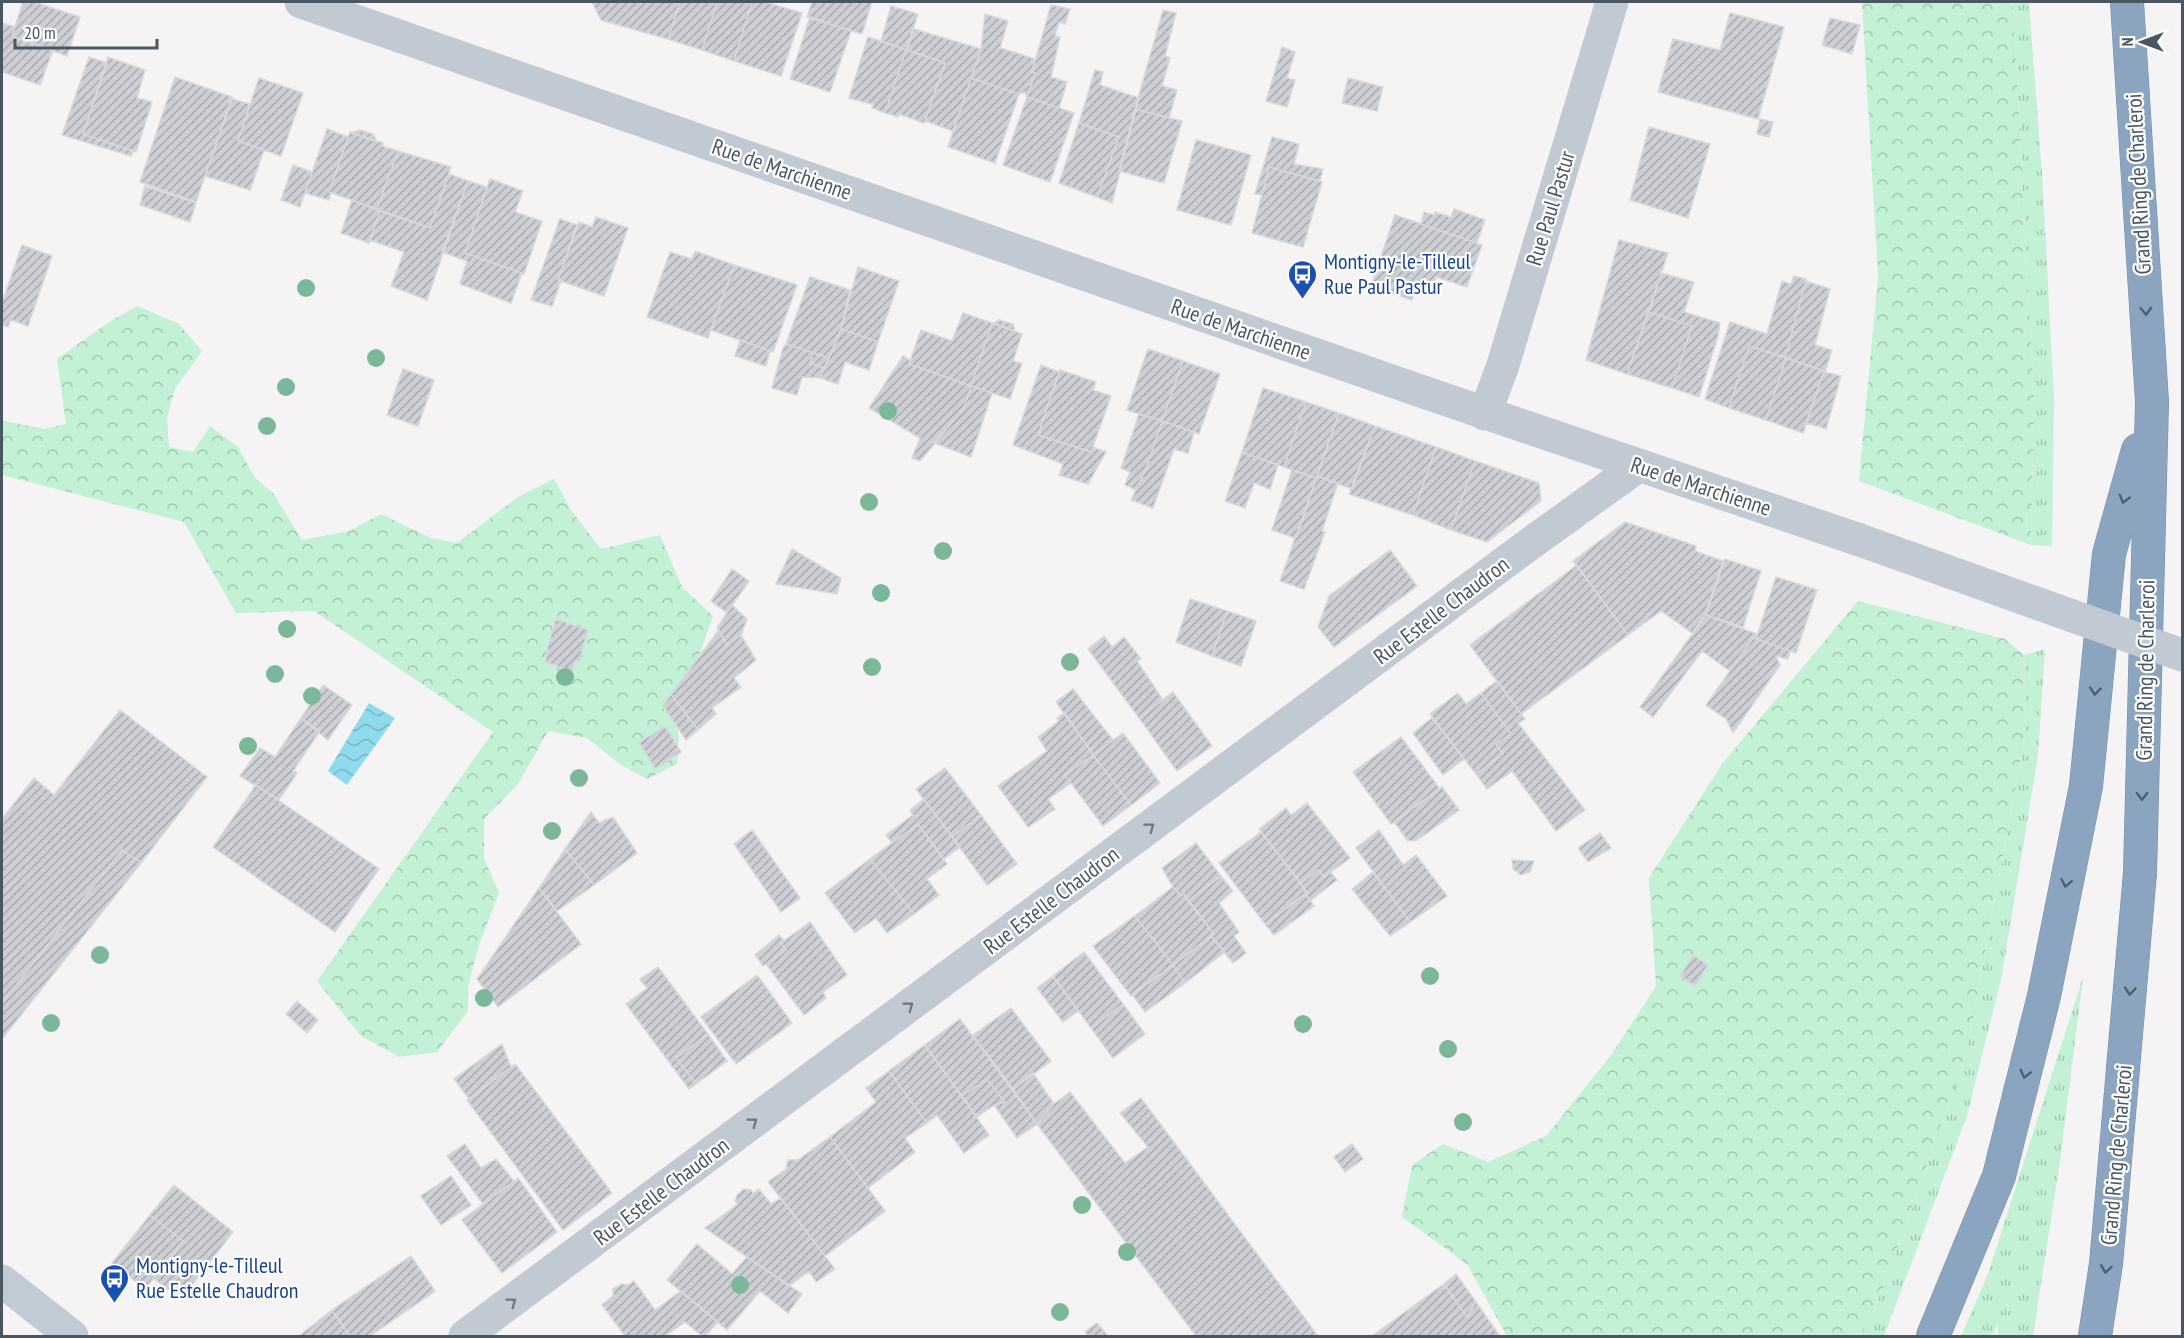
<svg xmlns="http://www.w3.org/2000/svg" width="2184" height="1338" viewBox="0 0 2184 1338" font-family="'PT Sans Narrow',sans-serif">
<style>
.grass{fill:url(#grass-tufts)}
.forest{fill:url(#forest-crowns)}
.water{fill:url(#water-waves)}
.building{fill:url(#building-hatch);stroke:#d7d9de;stroke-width:1.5}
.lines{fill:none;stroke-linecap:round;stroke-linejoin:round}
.highway-casing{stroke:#7690ad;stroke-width:34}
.street{stroke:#c1cad2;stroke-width:33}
.secondary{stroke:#c1cbd6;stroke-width:33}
.highway{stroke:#8ba5c1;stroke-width:33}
.street-bridge{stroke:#c1cad2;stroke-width:33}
.tree{fill:#7bb799}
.oneway{stroke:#505e6b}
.oneway2{stroke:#6e7983}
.labels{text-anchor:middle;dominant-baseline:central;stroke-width:4.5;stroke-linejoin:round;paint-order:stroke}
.street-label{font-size:22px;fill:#4a5661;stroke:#fff}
.transit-label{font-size:22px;fill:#164399;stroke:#fff;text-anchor:start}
</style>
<defs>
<pattern id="grass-tufts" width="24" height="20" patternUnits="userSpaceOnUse" patternTransform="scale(1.5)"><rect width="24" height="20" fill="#c3f1d5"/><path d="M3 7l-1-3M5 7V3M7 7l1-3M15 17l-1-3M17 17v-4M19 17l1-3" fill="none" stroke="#a0c6b0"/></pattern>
<pattern id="forest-crowns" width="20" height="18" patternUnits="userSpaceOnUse" patternTransform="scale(1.5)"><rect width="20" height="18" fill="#c3f1d5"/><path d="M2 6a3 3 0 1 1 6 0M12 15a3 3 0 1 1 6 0" fill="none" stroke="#a0c6b0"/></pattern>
<pattern id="water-waves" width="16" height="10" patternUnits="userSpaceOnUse" patternTransform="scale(1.5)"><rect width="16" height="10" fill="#90daee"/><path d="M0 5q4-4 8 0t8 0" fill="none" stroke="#78b4c4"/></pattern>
<pattern id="building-hatch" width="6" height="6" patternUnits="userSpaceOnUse" patternTransform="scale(1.5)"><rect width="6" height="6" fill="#cdcfd5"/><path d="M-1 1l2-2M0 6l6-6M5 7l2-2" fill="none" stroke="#a8abb0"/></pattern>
</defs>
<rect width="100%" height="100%" fill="#f5f3f3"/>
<path class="grass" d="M2013,2H2029L2043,188L2054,399L2052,546L2031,545L2034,399Z
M2045,649L2038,755L2002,975L1967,1116L1884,1336H1861L1884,1286L1966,1055L2026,731L2024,655Z
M2083,977L2060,1161L2033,1336H1998V1323L1992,1336H1961L1988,1274Z"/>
<path class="forest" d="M1862,2H2013L2034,399L2031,545L1859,481L1878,276Z
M137,306L179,324L202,351L175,389L167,418L169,447L193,452L210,426L238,447L255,478L273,493L302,540L349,531L381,514L431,538L457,543L518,497L554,479L571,510L601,549L660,535L682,587L713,616L698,659L671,693L679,737L677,764L647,779L621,765L587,738L548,731L518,784L484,819V858L499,893L480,942L468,987V1011L437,1052L399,1057L361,1036L317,981L493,732L314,611L236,613L184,522L2,475V419L4,421L45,429L66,424L57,359L109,322Z
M1858,601L2005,639L2024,655L2026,731L1966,1055L1884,1286L1861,1336H1507L1467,1264L1402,1217L1412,1165L1443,1144L1488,1162L1546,1136L1612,1054L1656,986L1649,878L1722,764Z"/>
<path class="water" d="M369,703L395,718L347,785L328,771Z"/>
<path class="building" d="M23,2H34L80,17L67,56L12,36Z
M592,2H680L668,39L601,20Z
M680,2H717L702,50L668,39Z
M717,2H752L734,61L702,50Z
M752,2H765L802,13L781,76L734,61Z
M812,2H872L862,34L807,17Z
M1051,5L1070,9L1065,24L1059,22L1055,36L1060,37L1051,77L1067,82L1059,108L1027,97L1035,73L1032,72Z
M891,6L918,14L906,50L881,41Z
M1163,10L1176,13L1165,56L1170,58L1162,86L1177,90L1169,118L1135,109Z
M1730,13L1784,27L1758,119L1658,92L1673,39L1720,50Z
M985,14L1008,21L1000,48L1035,59L1032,72L1035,73L1027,97L1025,92L1019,94L971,78L981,49Z
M810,17L851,31L830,92L790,79Z
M1830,18L1860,25L1852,54L1822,45Z
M2,23L15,27L12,36L53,50L40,85L2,72Z
M914,29L981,49L953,131L925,121L945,63L907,50Z
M868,37L906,50L885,113L872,108L874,105L849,98Z
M1282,47L1295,52L1287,78L1295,80L1287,107L1266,101Z
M906,50L945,63L924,123L899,114L898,117L885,113Z
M89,57L107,63L83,134L133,151L131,156L62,135Z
M108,57L145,70L137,98L152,102L136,152L83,134Z
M1095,70L1103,72L1100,85L1139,98L1112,203L1097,197L1119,137L1079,123Z
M175,77L232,97L196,202L140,182Z
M259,78L303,93L281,156L238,141Z
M971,78L1019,94L995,163L948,147Z
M1348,78L1383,87L1377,111L1342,103Z
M1027,97L1074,113L1050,182L1003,165Z
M232,99L250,104L238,141L264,150L250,190L205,176Z
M1135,109L1182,121L1164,183L1119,171Z
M1760,119L1773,122L1769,137L1757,134Z
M1079,123L1119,137L1097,197L1059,183Z
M1649,127L1710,144L1688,218L1630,200Z
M327,129L348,137L329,192L331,193L329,200L305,193Z
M360,130L373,134L377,142L351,133Z
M350,132L383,143L382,146L398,151L377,209L329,192Z
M1272,137L1299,144L1294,164L1323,169L1320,181L1269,167L1262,195L1255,194Z
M1196,140L1251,155L1231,225L1177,210Z
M398,151L451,167L430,228L377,209Z
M293,165L312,172L300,207L281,200Z
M1269,167L1322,182L1303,247L1252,233Z
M449,174L468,181L427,300L391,286L404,252L370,240L380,211L430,228Z
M490,179L523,191L515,212L542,221L524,274L465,253Z
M468,181L487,187L465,253L522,273L511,303L460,284L467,261L442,252Z
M145,186L196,203L190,222L140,205Z
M352,200L380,211L369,243L341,233Z
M1454,209L1485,220L1477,243L1421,224L1424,212L1434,215L1435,212L1451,217Z
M1395,215L1482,245L1467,287L1436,277L1432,292L1416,286L1412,300L1371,286Z
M596,217L628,228L604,296L558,280L579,222L592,227Z
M560,219L577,225L558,280L561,281L552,306L531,300Z
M1619,240L1668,253L1627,374L1586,360Z
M22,245L52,256L28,326L11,320L8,327L2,325V303Z
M695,251L734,265L708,338L647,317L670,252L692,259Z
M734,265L797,285L773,352L711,330Z
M858,267L899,281L878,342L841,329Z
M1661,273L1694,282L1684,312L1720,323L1718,336L1699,397L1672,388L1692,326L1649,312Z
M1794,276L1806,279V281L1785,358L1749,346L1729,408L1705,399L1730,322L1767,334L1782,281L1791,284Z
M810,277L850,290L841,329L829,358L786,344Z
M1806,281L1830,289L1815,345L1832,350L1825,372L1841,376L1826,429L1806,423L1824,371L1785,358Z
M1649,312L1692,326L1672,388L1627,374Z
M963,313L992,323L971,386L909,364L921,330L952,341Z
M999,320L1013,324L1015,331L994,323Z
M992,323L1022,334L1013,361L1022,363L1010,399L971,386Z
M841,329L878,342L869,370L845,362L838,384L820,378Z
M740,340L770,351L766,366L735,356Z
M786,344L813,353L810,363L824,368L820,378L802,377L797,395L772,388L783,348Z
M1749,346L1786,358L1766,420L1729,408Z
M1148,349L1183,361L1162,421L1127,410Z
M813,353L829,358L824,368L810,363Z
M903,356L910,360L909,364L971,386L964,408L920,461L912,458L920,438L869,408Z
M1786,358L1824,371L1803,433L1766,420Z
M1183,361L1220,374L1199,434L1162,421Z
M1041,365L1059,372L1038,435L1091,452L1093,447L1106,452L1088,484L1059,475L1063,464L1013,445Z
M403,369L434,380L418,426L387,415Z
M1060,370L1096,382L1093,390L1111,396L1091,452L1038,435Z
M971,386L992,393L971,457L934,443L964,408Z
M1263,388L1306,402L1284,467L1242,452Z
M1306,402L1339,413L1316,478L1284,467Z
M1339,413L1375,426L1352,489L1317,476Z
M1139,414L1162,421L1146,469L1136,490L1125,485L1130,472L1121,468Z
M1162,421L1194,432L1188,453L1174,449L1153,508L1131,500L1146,469Z
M1375,426L1436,447L1413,515L1349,494Z
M1436,447L1475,461L1451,530L1413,515Z
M1242,452L1278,465L1270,489L1254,483L1245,508L1225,501Z
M1475,461L1539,483L1541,501L1487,542L1451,530Z
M1292,470L1316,478L1301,525L1295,538L1272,530Z
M1317,476L1338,483L1322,531L1325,532L1304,589L1280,581Z
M1625,522L1696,546L1695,551L1723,561L1705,615L1692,633L1661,611L1628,635L1573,561Z
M792,549L841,578L837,594L776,584Z
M1390,550L1417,586L1334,647L1318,627L1329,596Z
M1725,559L1761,571L1743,627L1706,615Z
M1577,565L1628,635L1521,714L1470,645Z
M732,569L749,581L727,613L711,601Z
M1776,577L1817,590L1796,653L1756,639Z
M1190,599L1227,611L1212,656L1176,642Z
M732,605L747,619L741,635L727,645L717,628Z
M1227,611L1256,621L1241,666L1212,656Z
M1706,615L1757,634L1756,639L1753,638L1730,671L1702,651L1653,717L1640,707Z
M556,619L588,630L579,662L575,661L572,671L545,662L548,650L547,649Z
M719,630L727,645L741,635L756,660L734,678L741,687L712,708L716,714L698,730L671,694Z
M1104,636L1112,647L1124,637L1141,659L1137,661L1163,700L1139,718L1088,649Z
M1753,638L1790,651L1788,659L1776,656L1780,665L1733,733L1726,719L1706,705Z
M1497,681L1525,719L1518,723L1585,810L1556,831L1512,771L1487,789L1476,774L1503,754L1496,744L1511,734L1481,693Z
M323,685L352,705L328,740L301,718Z
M1073,689L1113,740L1093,755L1056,702Z
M1173,692L1212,746L1177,771L1139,718Z
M1458,693L1466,704L1481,693L1511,734L1496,744L1503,754L1476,774L1430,714Z
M671,694L698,730L686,740L663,706Z
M120,710L207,777L141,863L122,850L2,1003V819L34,778L54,795Z
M1065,713L1093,755L1065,775L1071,783L1048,799L1055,809L1028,827L998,786L1047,751L1038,737L1059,721L1057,718Z
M301,718L320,731L293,771L297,773L279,800L240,776L260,748L275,757Z
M1432,718L1464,759L1443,775L1413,733Z
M665,726L681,752L655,769L639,742Z
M1123,733L1160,783L1131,805L1093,755Z
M1401,737L1440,789L1391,824L1353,772Z
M1093,755L1131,805L1103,826L1065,775Z
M945,768L981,815L952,837L916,789Z
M256,785L379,869L335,932L213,847Z
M1442,787L1459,810L1417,840L1408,841L1394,822Z
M924,799L960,847L944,859L918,824L892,843L886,835L913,815L910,810Z
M1307,803L1350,858L1324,877L1318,870L1301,883L1259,829L1286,808L1291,815Z
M591,812L599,823L613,817L637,853L594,885L565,849Z
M981,815L1017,864L987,885L952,837Z
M918,824L947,864L927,879L939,895L914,914L870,859Z
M752,830L800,898L781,912L734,844Z
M1379,830L1403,865L1416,855L1447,896L1410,922L1356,848Z
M1261,832L1307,892L1265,924L1219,863Z
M1600,833L1611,848L1588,862L1578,848Z
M1196,843L1221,876L1188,901L1184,894L1181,896L1173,887L1162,868Z
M565,849L594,885L557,911L539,888Z
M122,850L141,863L2,1039V1003Z
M870,859L914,914L887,933L876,918L855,933L825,893Z
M1512,860L1534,861L1530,872L1521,875L1513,869Z
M1318,870L1324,877L1330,872L1337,880L1310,901L1301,883Z
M1373,872L1410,922L1390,936L1352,889Z
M1221,876L1233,891L1219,903L1239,932L1234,936L1246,953L1233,963L1211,936L1214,934L1188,901Z
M1173,887L1181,896L1184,894L1214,934L1173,965L1135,916Z
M539,888L581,944L498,1007L477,979Z
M1306,894L1314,906L1274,935L1265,924Z
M1135,916L1173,965L1131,996L1093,946Z
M810,922L847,975L823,992L826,998L804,1015L766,964L786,950L781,943Z
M779,935L785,941L781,943L786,950L763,966L755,955Z
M1211,936L1225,952L1185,983L1173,965Z
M1084,952L1123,1004L1091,1028L1053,976Z
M1693,955L1708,965L1695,986L1680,976Z
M1173,965L1185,983L1145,1012L1132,994Z
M658,967L708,1034L676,1058L696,1084L689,1089L626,1004L647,988L640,979Z
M757,975L792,1023L736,1064L701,1017Z
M1053,976L1078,1011L1063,1022L1037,988Z
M297,1001L318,1020L307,1033L286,1014Z
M1123,1004L1145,1034L1113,1058L1091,1028Z
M1011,1008L1051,1061L1013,1089L973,1035Z
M960,1019L1037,1124L1017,1138L994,1105L1005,1102L987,1079L962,1096L925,1045Z
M708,1034L727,1061L696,1084L676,1058Z
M502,1044L511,1067L469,1099L454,1079Z
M925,1045L989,1135L964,1153L937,1115L927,1123L889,1071Z
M515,1064L612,1193L563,1230L467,1100Z
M889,1071L927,1123L905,1138L915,1152L868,1188L830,1137L876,1102L866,1088Z
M1033,1073L1054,1104L1037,1124L1013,1089Z
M987,1079L1005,1102L994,1105L977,1117L962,1096Z
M1070,1092L1125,1163L1148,1147L1120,1113L1141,1098L1318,1336H1196L1037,1124L1054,1104Z
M830,1137L885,1211L825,1256L768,1182L786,1169L788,1160H798Z
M465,1144L481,1168L496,1159L514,1181L483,1204L447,1156Z
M1352,1144L1363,1159L1345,1172L1334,1157Z
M451,1176L471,1205L441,1225L421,1196Z
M518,1178L557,1232L502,1273L462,1220Z
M174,1185L233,1232L181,1299L153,1278L183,1241L150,1215Z
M744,1189L751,1190L753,1193L759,1189L771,1204L781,1198L835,1269L816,1282L809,1271L789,1286L705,1228L738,1204L735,1201L737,1195Z
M150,1215L183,1241L145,1289L112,1263Z
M697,1244L732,1274L747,1257L802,1294L788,1313L760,1291L727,1330L667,1280Z
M411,1256L435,1291L370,1336H350L332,1310Z
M1456,1274L1476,1302L1467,1317L1444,1284Z
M634,1281L655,1310L681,1291L718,1322L705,1336H702L685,1322L665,1336H625L602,1305L613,1296V1289L621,1284L628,1285Z
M1444,1284L1467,1317L1476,1302L1500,1336H1372Z
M332,1310L350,1336H299Z
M1097,1323L1108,1336H1088L1085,1332Z"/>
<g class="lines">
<defs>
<path id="highway" d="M1933,1336L1999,1176L2044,996L2086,786L2109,554L2138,450
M2095,1336L2106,1264L2140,873L2152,402L2127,2"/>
</defs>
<use href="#highway" class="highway-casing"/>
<path class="street" d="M301,2L1435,396L1857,539
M1485,414L1503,365L1612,2
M465,1336L1527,546L1638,466"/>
<path class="secondary" d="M2,1281L72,1336"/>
<use href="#highway" class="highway"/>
<path class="street-bridge" d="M1857,539L2182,655"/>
</g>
<g class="tree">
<circle cx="306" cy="288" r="9"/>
<circle cx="376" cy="358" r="9"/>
<circle cx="286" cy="387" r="9"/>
<circle cx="888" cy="411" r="9"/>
<circle cx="267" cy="426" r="9"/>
<circle cx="869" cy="502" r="9"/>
<circle cx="943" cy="551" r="9"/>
<circle cx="881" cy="593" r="9"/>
<circle cx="287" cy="629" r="9"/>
<circle cx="1070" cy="662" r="9"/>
<circle cx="872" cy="667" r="9"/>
<circle cx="275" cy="674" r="9"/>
<circle cx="565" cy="677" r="9"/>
<circle cx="312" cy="696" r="9"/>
<circle cx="248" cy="746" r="9"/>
<circle cx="579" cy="778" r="9"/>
<circle cx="552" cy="831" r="9"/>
<circle cx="100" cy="955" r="9"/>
<circle cx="1430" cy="976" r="9"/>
<circle cx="484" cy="998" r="9"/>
<circle cx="51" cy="1023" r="9"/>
<circle cx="1303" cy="1024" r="9"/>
<circle cx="1448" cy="1049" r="9"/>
<circle cx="1463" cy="1122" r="9"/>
<circle cx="1082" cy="1205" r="9"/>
<circle cx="1127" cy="1252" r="9"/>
<circle cx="740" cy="1285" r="9"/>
<circle cx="1060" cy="1312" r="9"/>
</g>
<defs><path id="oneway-chevron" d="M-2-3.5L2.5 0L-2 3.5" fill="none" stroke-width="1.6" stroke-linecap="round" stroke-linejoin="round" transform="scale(1.5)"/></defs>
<g class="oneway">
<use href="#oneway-chevron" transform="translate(2146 311) rotate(87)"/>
<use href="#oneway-chevron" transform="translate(2124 499) rotate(106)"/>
<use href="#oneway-chevron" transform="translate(2095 691) rotate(96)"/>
<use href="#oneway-chevron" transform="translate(2142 796) rotate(91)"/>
<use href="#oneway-chevron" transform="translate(2066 883) rotate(101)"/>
<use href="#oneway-chevron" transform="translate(2130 991) rotate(95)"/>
<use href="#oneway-chevron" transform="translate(2025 1074) rotate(104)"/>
<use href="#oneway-chevron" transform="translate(2106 1269) rotate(98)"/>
</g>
<g class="oneway2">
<use href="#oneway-chevron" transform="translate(1150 827) rotate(-37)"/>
<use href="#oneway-chevron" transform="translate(909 1006) rotate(-37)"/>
<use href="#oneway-chevron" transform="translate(753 1122) rotate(-37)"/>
<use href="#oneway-chevron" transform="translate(512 1302) rotate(-37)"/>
</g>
<defs>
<symbol id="bus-pin" viewBox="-11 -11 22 30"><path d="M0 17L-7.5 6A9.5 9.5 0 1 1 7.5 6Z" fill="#1a4fb4" stroke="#fff"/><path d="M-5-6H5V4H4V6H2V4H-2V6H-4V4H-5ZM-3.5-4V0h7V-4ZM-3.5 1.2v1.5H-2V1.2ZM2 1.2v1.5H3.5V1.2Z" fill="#fff"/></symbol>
</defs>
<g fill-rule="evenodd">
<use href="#bus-pin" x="1286" y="258" width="33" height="45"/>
<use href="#bus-pin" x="98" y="1262" width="33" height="45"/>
</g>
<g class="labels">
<g class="street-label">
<text transform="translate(782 169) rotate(19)">Rue de Marchienne</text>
<text transform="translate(2138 184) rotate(-93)">Grand Ring de Charleroi</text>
<text transform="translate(1550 208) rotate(-73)">Rue Paul Pastur</text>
<text transform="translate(1241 329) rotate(19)">Rue de Marchienne</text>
<text transform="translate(1701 486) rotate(18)">Rue de Marchienne</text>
<text transform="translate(1441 610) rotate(-37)">Rue Estelle Chaudron</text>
<text transform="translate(2145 670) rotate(-89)">Grand Ring de Charleroi</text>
<text transform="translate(1051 900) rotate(-37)">Rue Estelle Chaudron</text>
<text transform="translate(2116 1155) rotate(-85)">Grand Ring de Charleroi</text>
<text transform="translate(661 1191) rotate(-37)">Rue Estelle Chaudron</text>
</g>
<g class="transit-label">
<text x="1324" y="261">Montigny-le-Tilleul<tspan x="1324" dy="25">Rue Paul Pastur</tspan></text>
<text x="136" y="1265">Montigny-le-Tilleul<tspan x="136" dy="25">Rue Estelle Chaudron</tspan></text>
</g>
</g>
<rect width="2184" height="1338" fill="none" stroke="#4a5661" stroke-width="6"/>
<g transform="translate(2142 42) rotate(270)" stroke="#ffffff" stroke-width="4.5" paint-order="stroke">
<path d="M0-4.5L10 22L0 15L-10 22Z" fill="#4a5661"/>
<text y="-9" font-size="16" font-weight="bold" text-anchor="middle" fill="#4a5661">N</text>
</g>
<path d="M15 39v9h142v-9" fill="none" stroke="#4a5661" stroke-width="3"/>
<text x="24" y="39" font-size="18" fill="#4a5661" stroke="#ffffff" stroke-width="4.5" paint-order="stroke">20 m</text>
</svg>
